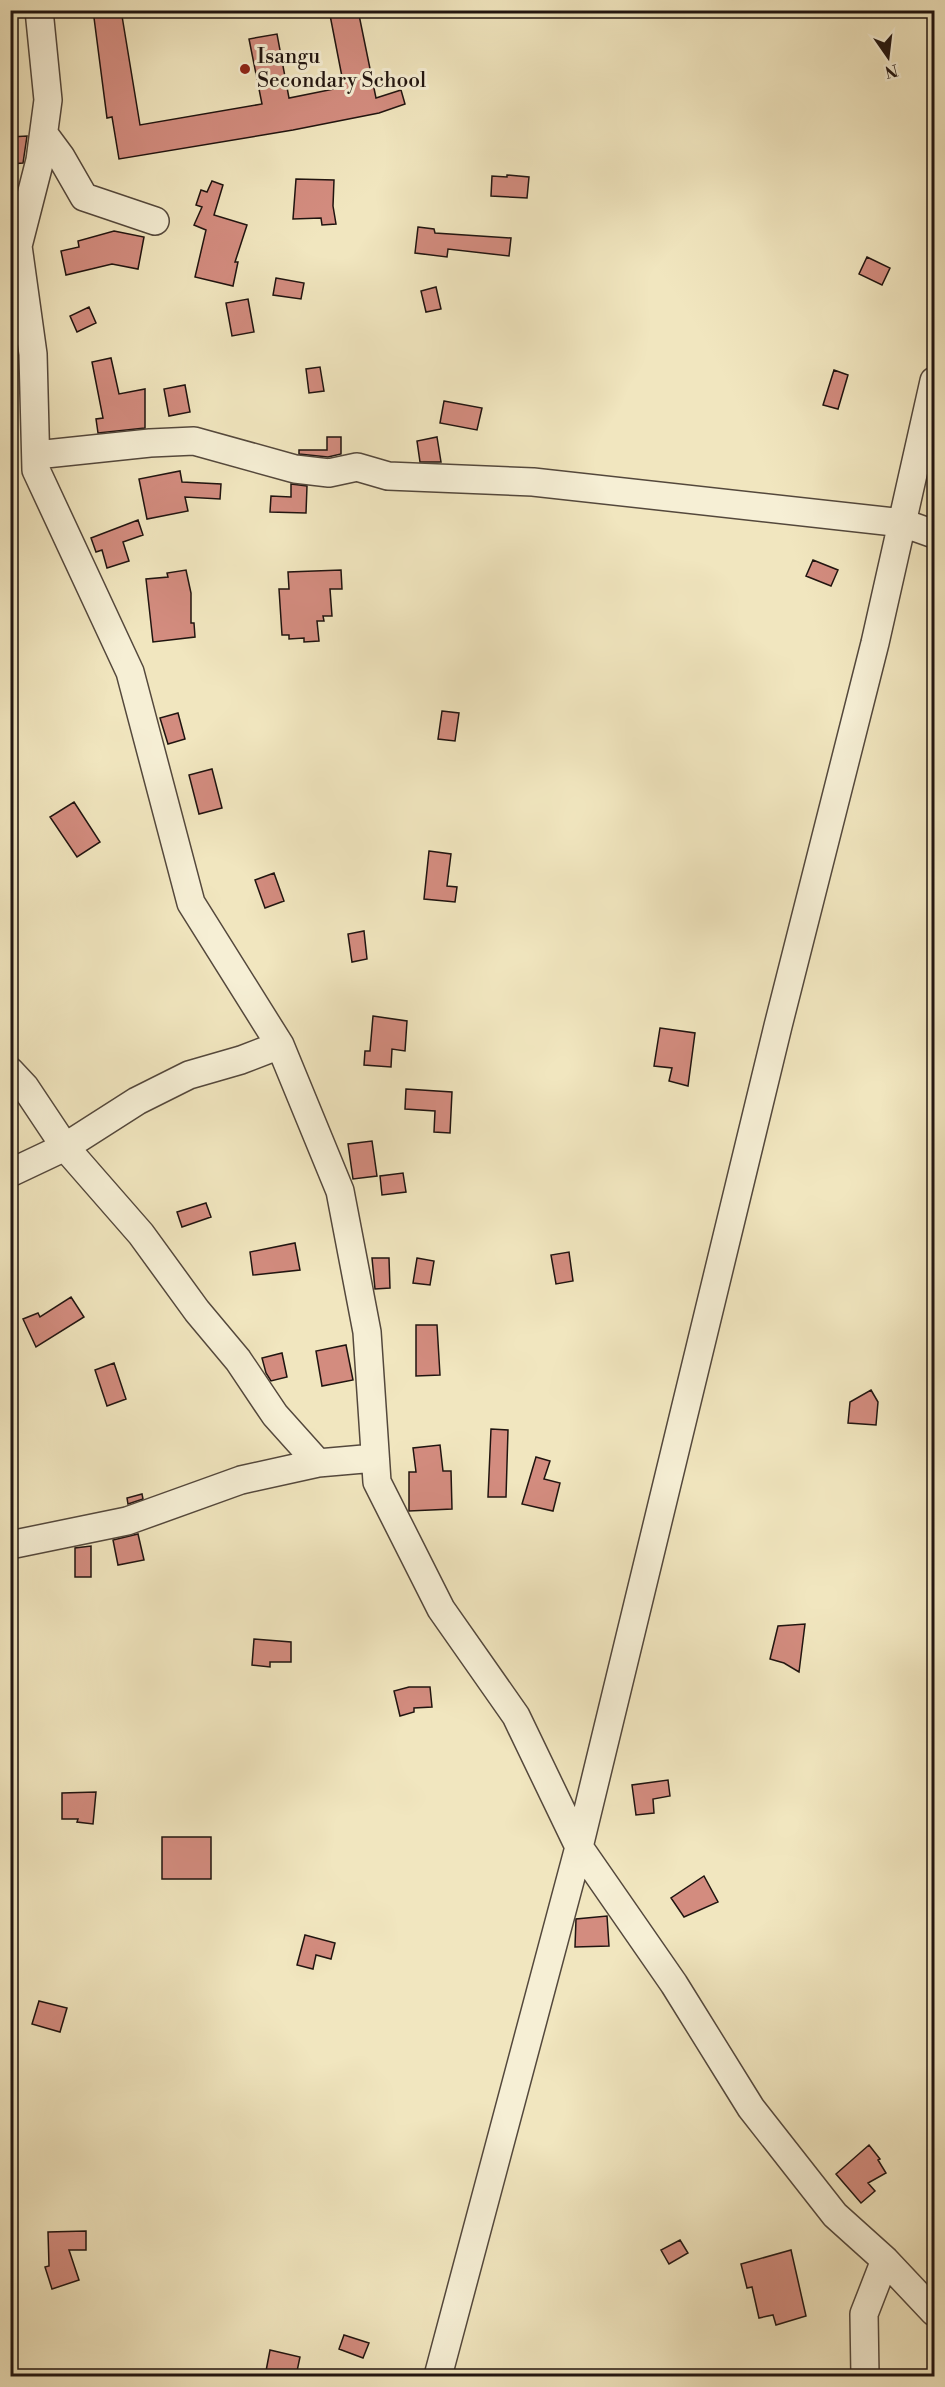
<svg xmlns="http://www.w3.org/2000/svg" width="945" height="2387" viewBox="0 0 945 2387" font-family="'Libre Bodoni',serif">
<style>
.building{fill:#d38c7f;stroke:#201410;stroke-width:1.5}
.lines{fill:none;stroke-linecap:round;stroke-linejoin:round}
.minor-casing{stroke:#54483c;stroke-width:30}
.minor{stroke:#f6efd5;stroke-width:27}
.poi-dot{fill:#8f2418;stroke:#f6efd5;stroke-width:2}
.labels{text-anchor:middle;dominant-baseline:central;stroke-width:6;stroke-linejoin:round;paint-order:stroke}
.poi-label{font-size:21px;fill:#201410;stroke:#f6efd5;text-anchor:start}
</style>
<rect width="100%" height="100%" fill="#f1e6bf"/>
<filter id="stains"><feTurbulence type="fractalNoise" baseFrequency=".00333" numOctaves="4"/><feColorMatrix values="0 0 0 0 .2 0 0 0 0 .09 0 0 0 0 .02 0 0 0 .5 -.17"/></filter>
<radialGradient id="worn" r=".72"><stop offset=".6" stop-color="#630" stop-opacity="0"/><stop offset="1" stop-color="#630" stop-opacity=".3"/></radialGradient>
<path class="building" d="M93,10H121L140,125L262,104L249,39L277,34L289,98L344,87L329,10H358L376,98L401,90L405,104L379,113L293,130L119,159L112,117L107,118Z
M27,136L23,163L10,164V137Z
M507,175L529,177L527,198L491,196L492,176L507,177Z
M296,179L334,180L333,206L336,224L322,225L321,218L293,219Z
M212,181L223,185L214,215L247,225L235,262H238L233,286L195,277L206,230L194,225L202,207L196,205L201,190L207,192Z
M418,227L434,229L435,233L511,238L509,256L448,249L447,257L415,253Z
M114,231L144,237L138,269L112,264L66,275L61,251L79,247L78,241Z
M867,257L890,268L882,285L859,274Z
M276,278L304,283L301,299L273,295Z
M436,287L441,309L426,312L421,291Z
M248,299L254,332L232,336L226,303Z
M89,307L96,323L77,332L70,316Z
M111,358L119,394L145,389V428L98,433L96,419L103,418L92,362Z
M320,367L324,391L309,393L306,369Z
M834,370L848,375L838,409L823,405Z
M185,385L190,412L169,416L164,389Z
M444,401L482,408L477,430L440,423Z
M327,437H341V454L328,457L299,454V450H327Z
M437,437L441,462H420L417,441Z
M180,471L182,482L221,484L220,499L185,497L188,511L147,519L139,479Z
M291,484L307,486L306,513L270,512L271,496L291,497Z
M138,520L143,535L123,542L129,561L107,568L102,550L96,552L91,538Z
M813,560L838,570L831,586L806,576Z
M186,570L191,593V623H194L195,637L153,642L146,579L168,577L167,573Z
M341,570L342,589H330L332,616H323L324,621H317L319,641L304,642V638L289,639V635H282L279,589H289L288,572Z
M442,711L459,713L455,741L438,739Z
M178,713L185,739L168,744L160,718Z
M212,769L222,808L199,814L189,775Z
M74,802L100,842L77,857L50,817Z
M429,851L451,854L447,886L457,887L455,902L424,899Z
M274,873L284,901L265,908L255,880Z
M364,931L367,959L352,962L348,934Z
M373,1016L407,1021L405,1051L392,1049L391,1067L364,1065L365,1051H370Z
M660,1028L695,1033L688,1086L669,1081L672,1068L654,1066Z
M406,1089L452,1092L450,1133L434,1132L435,1111L405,1109Z
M372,1141L377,1176L353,1179L348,1144Z
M403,1173L406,1192L382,1195L380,1176Z
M206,1203L211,1217L182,1227L177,1212Z
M295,1243L300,1270L253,1275L250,1252Z
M569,1252L573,1281L556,1284L551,1255Z
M372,1258H389L390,1288L375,1289Z
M417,1258L434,1261L430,1285L413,1283Z
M71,1297L84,1317L36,1347L23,1319L38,1313L40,1317Z
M416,1325H437L440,1375L416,1376Z
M346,1345L353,1380L322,1386L316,1351Z
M282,1353L287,1377L271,1381L266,1373L262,1358Z
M114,1363L126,1399L107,1406L95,1370Z
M871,1390L878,1402L876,1425L848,1423L850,1402Z
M491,1429L508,1430L506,1497H488Z
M440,1445L443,1471H451L452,1509L409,1511V1472H416L413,1448Z
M536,1457L550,1461L544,1479L560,1483L553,1511L522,1504Z
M142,1494L143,1499L128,1504L127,1498Z
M138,1534L144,1560L118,1565L113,1540Z
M91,1546V1577H75V1548Z
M805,1624L799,1672L784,1663L770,1659L778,1626Z
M254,1639L291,1642V1662H270V1667L252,1665Z
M409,1687H430L432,1707L414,1708V1712L400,1716L394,1691Z
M668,1780L670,1796L653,1799L654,1813L636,1815L632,1785Z
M96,1792L93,1824L77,1822L78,1819H62V1793Z
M162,1837H211V1879H162Z
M704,1876L718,1902L684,1917L671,1898Z
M607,1916L609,1946L575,1947L576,1919Z
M305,1935L335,1943L331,1959L316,1955L313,1969L297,1965Z
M39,2001L67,2008L60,2032L32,2024Z
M869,2145L880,2159L878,2160L886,2173L868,2183L875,2191L861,2203L836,2174Z
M86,2231V2250H69L79,2280L52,2289L45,2267L49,2266L48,2232Z
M680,2240L688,2253L669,2264L661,2250Z
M791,2250L806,2316L776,2325L773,2315L759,2318L752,2287L747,2288L741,2264Z
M344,2335L369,2343L363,2358L339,2349Z
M270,2350L300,2357L296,2376L266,2371Z"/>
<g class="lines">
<defs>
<path id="minor" d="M39,10L48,100L40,160L18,246L33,354L36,470L130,672L191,903L280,1045L340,1191L367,1332L377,1482L441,1609L516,1716L579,1847L674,1984L751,2108L835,2215L885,2260L934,2312
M44,134L61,157L84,197L155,221
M36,455L150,443L194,441L295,469L329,473L357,467L388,476L533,482L903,523L934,534
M10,1071L25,1087L65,1147L141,1234L197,1311L238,1360L275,1415L318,1463
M10,1173L65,1147L137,1101L189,1075L241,1060L280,1045
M10,1545L127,1521L241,1480L318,1463L375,1458
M438,2376L579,1847L778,1026L875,643L934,381
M865,2376L864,2314L885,2260"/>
</defs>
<use href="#minor" class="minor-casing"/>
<use href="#minor" class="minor"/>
</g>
<circle class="poi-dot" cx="245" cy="69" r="6"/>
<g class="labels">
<g class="poi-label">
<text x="257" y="57">Isangu<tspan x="257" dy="24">Secondary School</tspan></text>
</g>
</g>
<rect width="945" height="2387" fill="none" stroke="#f1e6bf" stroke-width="36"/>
<rect x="12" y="12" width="921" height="2363" fill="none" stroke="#201410" stroke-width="3"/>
<rect x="18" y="18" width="909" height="2351" fill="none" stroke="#201410" stroke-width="1.5"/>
<g transform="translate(888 57) rotate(166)" stroke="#f6efd5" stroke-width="4.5" paint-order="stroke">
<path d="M0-4.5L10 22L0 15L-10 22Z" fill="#201410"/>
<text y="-9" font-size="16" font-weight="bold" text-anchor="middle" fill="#201410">N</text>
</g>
<rect width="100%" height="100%" filter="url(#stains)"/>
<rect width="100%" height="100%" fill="url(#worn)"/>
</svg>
